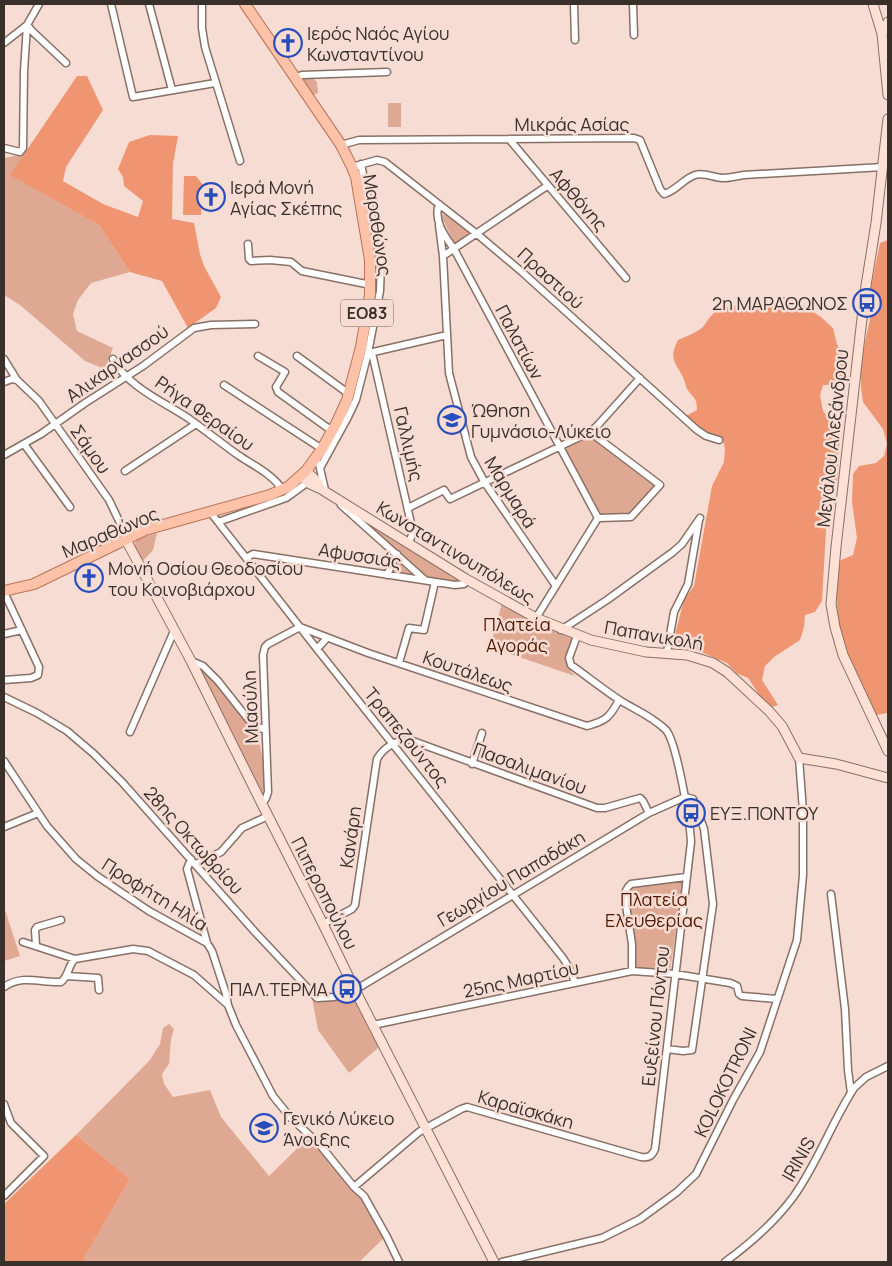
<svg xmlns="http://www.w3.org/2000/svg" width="892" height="1266" viewBox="0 0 892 1266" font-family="Manrope,sans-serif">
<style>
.green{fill:#dfa892}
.forest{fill:#ef9571}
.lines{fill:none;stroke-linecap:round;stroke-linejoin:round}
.street-casing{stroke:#877067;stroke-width:9}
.secondary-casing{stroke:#877067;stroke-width:11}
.primary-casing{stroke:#b87458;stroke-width:12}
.street{stroke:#fff;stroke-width:6}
.secondary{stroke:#fee0d4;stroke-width:9}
.primary{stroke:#fec2a9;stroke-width:10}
.labels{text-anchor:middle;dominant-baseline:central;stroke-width:5;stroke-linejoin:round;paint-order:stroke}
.shield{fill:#f6dcd2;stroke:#72635d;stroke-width:1}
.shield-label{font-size:16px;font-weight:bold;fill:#392f2b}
.poi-label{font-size:18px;fill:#392f2b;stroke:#f6dcd2;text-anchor:start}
.street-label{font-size:18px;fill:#392f2b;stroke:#f6dcd2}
.park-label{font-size:18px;fill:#4f1800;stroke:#f6dcd2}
</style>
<rect width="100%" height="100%" fill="#f6dcd2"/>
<path class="green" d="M304,77H312L317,82L318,93L313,95L303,81Z
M388,103H401V127H388Z
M25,154L11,175L99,225L130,272L91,283L78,300L73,314L77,331L113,348L105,369L85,361L20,305L4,295V158Z
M440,214L451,216L475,234L456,246Z
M590,434L656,486L630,514L599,516L562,448Z
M356,515L457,578V580L454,582L427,578Z
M157,533L153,550L141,563L133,547L137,539Z
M397,559L418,578L389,574Z
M502,603L573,638C566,655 561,661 575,676L490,647Z
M201,671C210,673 251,724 256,734C262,746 268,783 262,795Z
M683,880L670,971L634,969L627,896L629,889L632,887Z
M4,907L20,956L4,961Z
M352,995L379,1047L349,1073L318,1030L312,998L316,1001Z
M169,1024L174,1029L171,1039L169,1064L162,1074L164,1084L173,1097L210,1090L221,1117L269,1176L309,1137L358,1194L384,1238L359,1262H86L84,1258L130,1179L76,1135L150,1060L160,1044L163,1028Z"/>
<path class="forest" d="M77,76H87L103,110L66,167L63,181L103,204L138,217L143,201L124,186L123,177L118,169L129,142L150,135L178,136L173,164L172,219L194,223L200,254L204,266L221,297L216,308L188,328L162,281L130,272L99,225L10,175Z
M184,176H196L203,185L201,215H183Z
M888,240V713L876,715C866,695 855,674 846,653C835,624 836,591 839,561L853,555L857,538L852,502L853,474L859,466L876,463L884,456L887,444L883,429L863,402L861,387V362L870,319L868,302L880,243Z
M779,297H790L821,317L833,328L837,344L846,363L844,379L835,385H823L820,395L823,411L837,427L840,439L838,456V476L830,503L826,530L822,601L815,612L805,615L804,627L800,640L774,657L765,666L762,680L778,705L772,707L762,699L748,678L736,673L727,663L694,649L681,647L673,642L684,600L694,586L712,486L724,462L725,449L722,437C705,433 698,428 686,416L697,410C697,397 693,398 687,389C685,385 685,381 683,377C674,360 669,359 678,340C687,336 696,333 703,327C709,319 712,312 722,308C742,301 761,311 779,297Z
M76,1135L130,1179L84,1258L86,1262H4V1204Z"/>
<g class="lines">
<defs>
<path id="street" d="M111,4L133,97L215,83
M149,4L172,90
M202,4V28L205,47L240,161
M574,4L575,40
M633,4L634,35
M27,25L32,31L66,63
M4,43L27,25L39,4
M295,78L302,75L387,72
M509,139L626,278
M341,145L359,140L634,138L640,140L660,189L664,194C676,191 683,179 695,175C705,172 714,178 723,178C730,178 737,176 744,175L883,167
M4,148L20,152L23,148L24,71L27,25
M352,167L377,160L385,162L477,234L522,272L697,430L706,436L719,440
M439,204C433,221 445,236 454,249L598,518
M439,225L443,256L449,373L471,457L485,483L556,586
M248,244L249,259L251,261L270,260L291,262L302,271L371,285
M443,256L547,186
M369,353L447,335
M372,353L413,532L409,543
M258,356L285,372L276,387L278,392L332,431
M297,356L349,394
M4,359L17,380L39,401L109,500L120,523L126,540
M113,359C128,387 164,402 188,418C205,430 221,443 238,455C254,466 271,473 283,490
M4,382L12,379L17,380
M224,385L322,449
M590,432L660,485L631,517L598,518
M24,444L70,507
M4,455L41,434L85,403L143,366L194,328L211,325L255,324
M319,464L325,490
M320,468L348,417L356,400L368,353L380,291L381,264L361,164
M125,471L196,424
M341,505L425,580
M408,508L444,490L450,499L590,432L597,426L640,378
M211,513L317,649L563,958L571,971L575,983
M218,522L286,498L308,482
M246,558L253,554L455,585L464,584L466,579
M387,575L397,554
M4,592L39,667L38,675L31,678L4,680
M536,618L598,518
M561,630L607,600L673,552L682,544L700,518
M4,634L22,630
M317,649L327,638
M667,652L674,612L688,584L699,520
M191,661L203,666L218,681L252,724L265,730
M399,663L409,628L424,630L435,582
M4,697L37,713L67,731L94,754L122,782L255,932L317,998L334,997L355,990L649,813L685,797L693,799L704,829L713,904L692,1050L683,1051L667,1049
M130,732L174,631
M4,761L47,826L76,859L97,876L149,911L207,943L212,951L226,994L228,1005L236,1025L273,1096L290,1117L320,1145L354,1187L364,1196L387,1237L399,1262
M472,764L482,733
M262,804L266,798L268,792L263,655L265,647L268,644L300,627L368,653L587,726C606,721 610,717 619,700
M4,827L38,813
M191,859L187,869L207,943
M196,864L221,852L242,828L268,816
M831,894L845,1009L848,1070L851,1093
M323,924L352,909L355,905L377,759C383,748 397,739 410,740L597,808H605L640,798L643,801L649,813
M23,942L75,959
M36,945L35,930L37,927L61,920
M632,971V944L625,899C625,892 626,888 631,884L686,877
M67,976L98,978L99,990
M4,987C23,974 40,983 61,982C69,976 68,965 75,959L133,949L148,951L194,975L228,1005
M373,1025L632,971L675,974L730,983L737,986L739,994L742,996L777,999
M4,1104L11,1123L44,1156L4,1196
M354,1187L419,1132L461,1109L467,1107L641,1157C649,1158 652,1156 655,1149L691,842C690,822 677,743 666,730C653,717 636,710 621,701C604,690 588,677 571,665L569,658L577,636
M502,1262L602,1238L640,1219L677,1192L696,1174L733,1100L760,1052L797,940L803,875V811L799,758
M725,1262C751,1243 775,1222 794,1196C818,1162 832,1122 854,1088L866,1077L888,1066"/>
<path id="secondary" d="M873,4L882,34L888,95
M882,34L888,22
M888,119L876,223L865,292L836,547L831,604L835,627L843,655L888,751
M306,471L317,481L321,489
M301,476L310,484L321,489L466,579L536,618L591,640L646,652L687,655L713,663L727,672L769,711L782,726L799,758L836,764L888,778
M126,540L191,661L262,804L323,924L355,990L494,1262"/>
<path id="primary" d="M4,591L34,584L145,530L270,495L288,487L306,471L322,449L337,422L347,400L361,347L370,294V260L356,177L352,167L341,145L245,4"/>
</defs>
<use href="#street" class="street-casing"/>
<use href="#secondary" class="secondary-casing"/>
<use href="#primary" class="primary-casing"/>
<use href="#street" class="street"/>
<use href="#secondary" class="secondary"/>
<use href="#primary" class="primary"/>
</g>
<defs>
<symbol id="church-ring" viewBox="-11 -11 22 22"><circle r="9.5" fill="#f6dcd2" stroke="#274dbc" stroke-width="1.5"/><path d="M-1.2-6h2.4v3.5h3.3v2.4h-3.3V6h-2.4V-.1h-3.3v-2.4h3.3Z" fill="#274dbc"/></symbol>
<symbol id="bus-ring" viewBox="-11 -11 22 22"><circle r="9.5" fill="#f6dcd2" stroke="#274dbc" stroke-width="1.5"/><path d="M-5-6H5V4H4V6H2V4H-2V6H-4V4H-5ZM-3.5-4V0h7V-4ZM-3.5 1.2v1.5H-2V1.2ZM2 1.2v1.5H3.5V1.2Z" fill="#274dbc"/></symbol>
<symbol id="school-ring" viewBox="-11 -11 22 22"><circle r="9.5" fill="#f6dcd2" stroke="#274dbc" stroke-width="1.5"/><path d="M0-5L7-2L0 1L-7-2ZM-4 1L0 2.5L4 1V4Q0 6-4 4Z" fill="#274dbc"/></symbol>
</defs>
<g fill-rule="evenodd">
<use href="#church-ring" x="272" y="27" width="32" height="32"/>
<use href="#church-ring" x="195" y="181" width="32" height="32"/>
<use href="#bus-ring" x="851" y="287" width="32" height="32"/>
<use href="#school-ring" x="436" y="404" width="32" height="32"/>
<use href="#church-ring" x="73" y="562" width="32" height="32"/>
<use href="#bus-ring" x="675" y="797" width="32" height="32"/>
<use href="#bus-ring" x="331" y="973" width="32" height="32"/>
<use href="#school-ring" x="248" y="1112" width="32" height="32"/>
</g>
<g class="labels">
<rect class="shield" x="341" y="299.5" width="52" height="27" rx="4"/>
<g class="shield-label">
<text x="367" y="313">ΕΟ83</text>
</g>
<g class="poi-label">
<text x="307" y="33">Ιερός Ναός Αγίου<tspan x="307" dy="21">Κωνσταντίνου</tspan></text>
<text x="230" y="187">Ιερά Μονή<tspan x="230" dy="21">Αγίας Σκέπης</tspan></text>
<text x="848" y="303" text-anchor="end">2η ΜΑΡΑΘΩΝΟΣ</text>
<text x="471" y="410">Ώθηση<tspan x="471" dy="21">Γυμνάσιο-Λύκειο</tspan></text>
<text x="108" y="568">Μονή Οσίου Θεοδοσίου<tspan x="108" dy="21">του Κοινοβιάρχου</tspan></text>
<text x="710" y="813">ΕΥΞ.ΠΟΝΤΟΥ</text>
<text x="328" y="989" text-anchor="end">ΠΑΛ.ΤΕΡΜΑ</text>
<text x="283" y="1118">Γενικό Λύκειο<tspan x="283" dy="21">Άνοιξης</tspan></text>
</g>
<g class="street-label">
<text x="572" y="124">Μικράς Ασίας</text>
<text transform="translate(579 199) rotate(49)">Αφθόνης</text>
<text transform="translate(378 225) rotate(81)">Μαραθώνος</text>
<text transform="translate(551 278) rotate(42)">Πραστιού</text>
<text transform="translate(520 342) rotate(62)">Παλατίων</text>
<text transform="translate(117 363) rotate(-35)">Αλικαρνασσού</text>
<text transform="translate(205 413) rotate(35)">Ρήγα Φεραίου</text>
<text transform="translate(832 438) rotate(-84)">Μεγάλου Αλεξάνδρου</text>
<text transform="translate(409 444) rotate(77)">Γαλλιμής</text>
<text transform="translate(91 449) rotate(55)">Σάμου</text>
<text transform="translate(511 492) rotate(58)">Μαρμαρά</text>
<text transform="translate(110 532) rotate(-23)">Μαραθώνος</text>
<text transform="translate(456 552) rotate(31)">Κωνσταντινουπόλεως</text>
<text transform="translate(360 555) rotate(9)">Αφυσσιάς</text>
<text transform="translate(654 635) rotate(10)">Παπανικολή</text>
<text transform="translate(468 671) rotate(19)">Κουτάλεως</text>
<text transform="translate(250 707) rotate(-92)">Μιαούλη</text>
<text transform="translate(407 737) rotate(51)">Τραπεζούντος</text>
<text transform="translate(530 768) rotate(20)">Πασαλιμανίου</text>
<text transform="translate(350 837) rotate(-82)">Κανάρη</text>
<text transform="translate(194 840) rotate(48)">28ης Οκτωβρίου</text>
<text transform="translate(511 878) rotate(-31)">Γεωργίου Παπαδάκη</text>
<text transform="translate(325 893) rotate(63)">Πιπεροπούλου</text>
<text transform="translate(155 894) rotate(32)">Προφήτη Ηλία</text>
<text transform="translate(521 979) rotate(-12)">25ης Μαρτίου</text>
<text transform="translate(655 1016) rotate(-84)">Ευξείνου Πόντου</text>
<text transform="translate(725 1082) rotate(-64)">KOLOKOTRONI</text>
<text transform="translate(526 1109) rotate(16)">Καραϊσκάκη</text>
<text transform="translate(798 1159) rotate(-60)">IRINIS</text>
</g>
<g class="park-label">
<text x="517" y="624">Πλατεία<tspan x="517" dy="21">Αγοράς</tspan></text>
<text x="654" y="899">Πλατεία<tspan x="654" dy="21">Ελευθερίας</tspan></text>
</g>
</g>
<rect width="892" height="1266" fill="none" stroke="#392f2b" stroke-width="10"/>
</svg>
